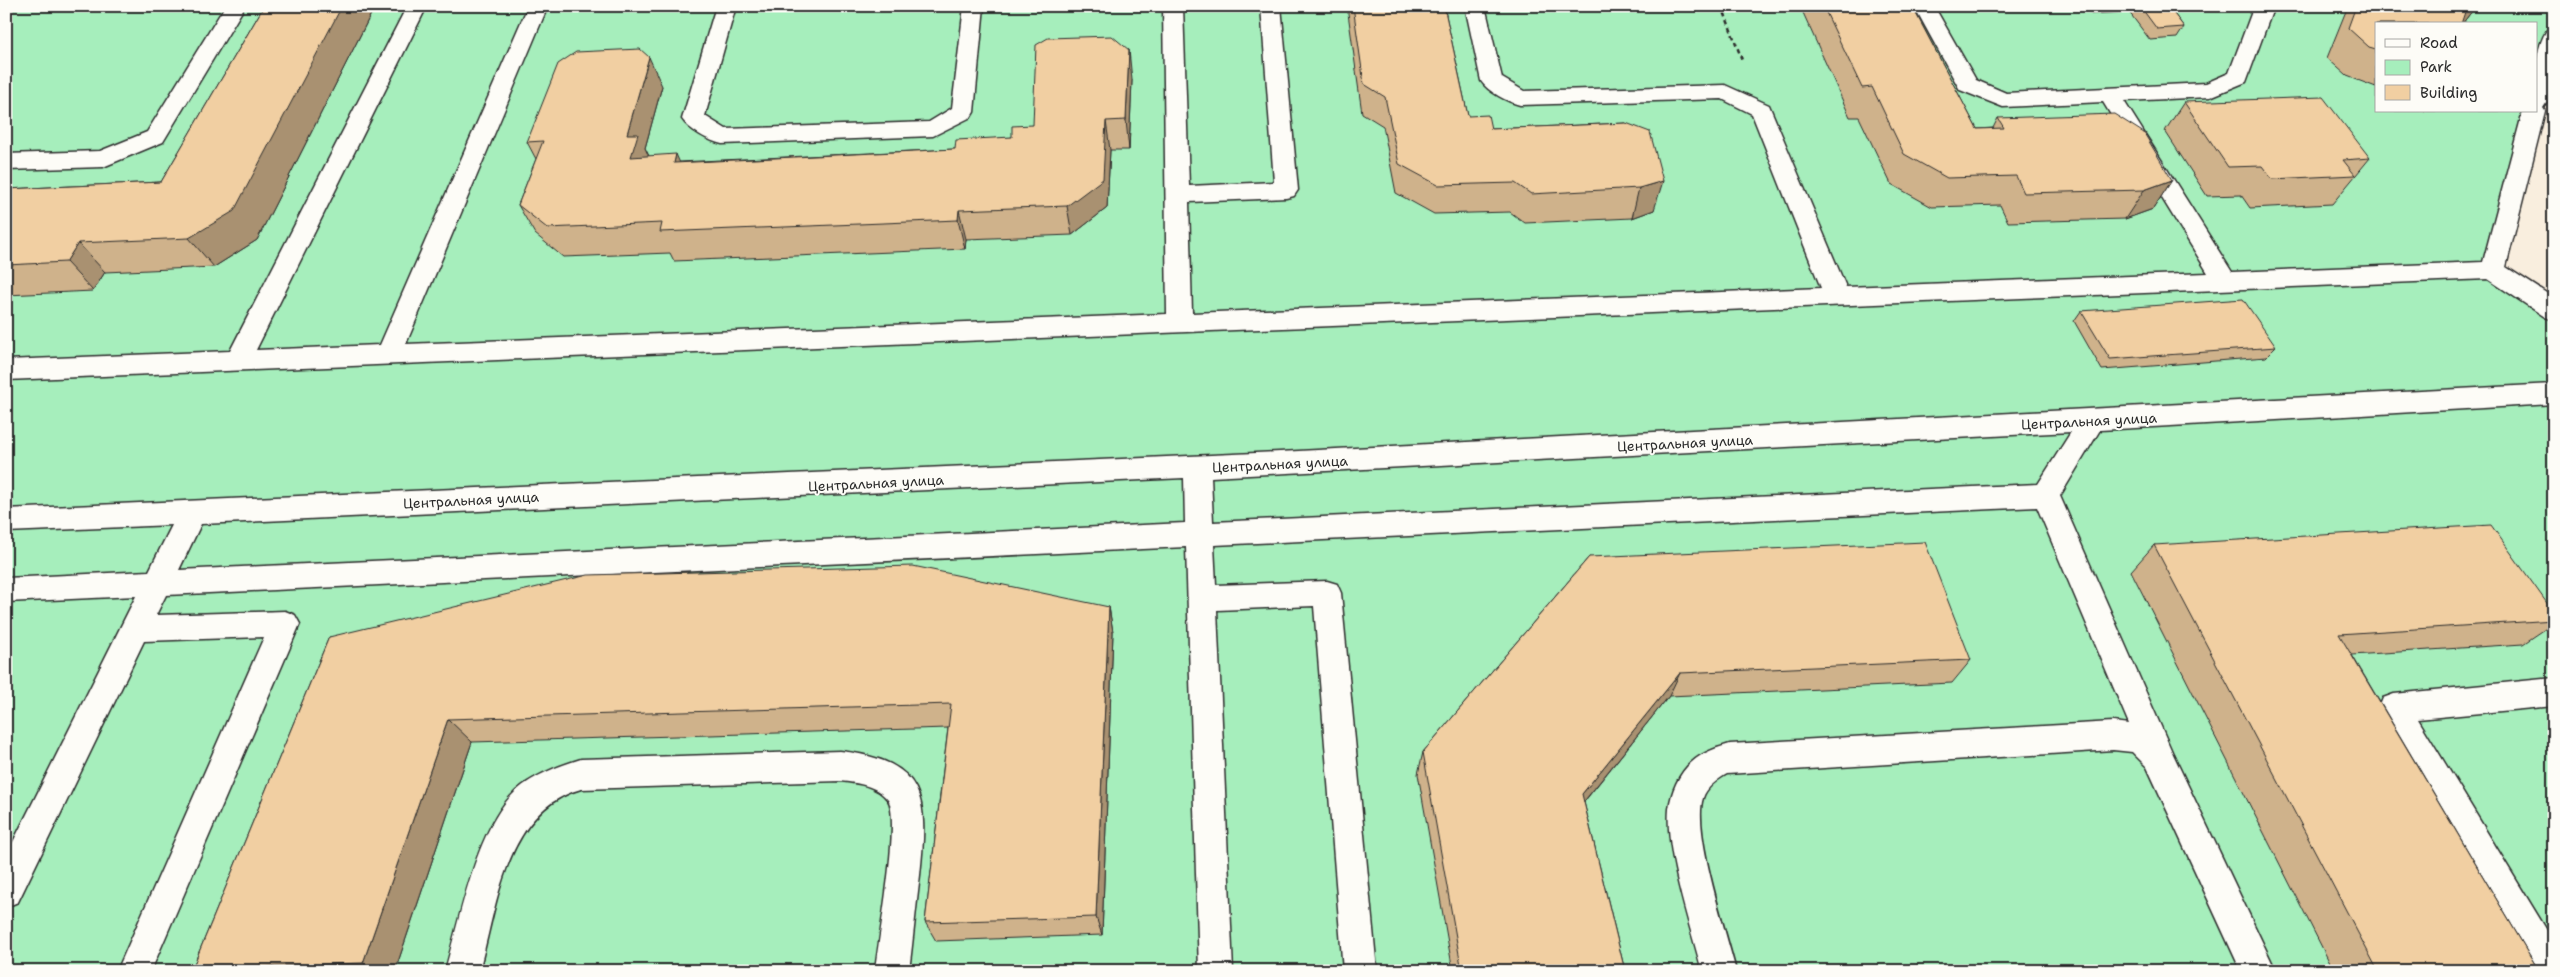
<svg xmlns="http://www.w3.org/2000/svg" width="2560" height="977" viewBox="0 0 2560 977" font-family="'Shantell Sans',sans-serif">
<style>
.green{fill:#a6eebc;stroke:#688c74}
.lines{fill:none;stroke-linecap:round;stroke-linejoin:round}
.minor-casing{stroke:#2b2b2b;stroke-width:3}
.path{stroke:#2b2b2b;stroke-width:2.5;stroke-dasharray:4.5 3;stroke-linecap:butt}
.minor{fill:#fdfcf7;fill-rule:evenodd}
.wall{fill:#cfb28b;stroke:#2b2b2b}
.shaded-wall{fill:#a99171;stroke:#2b2b2b}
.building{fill:#f1cfa2;stroke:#2b2b2b}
.labels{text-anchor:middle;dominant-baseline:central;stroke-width:4;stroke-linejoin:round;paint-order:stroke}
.street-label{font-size:14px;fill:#2b2b2b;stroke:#fdfcf7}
</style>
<rect width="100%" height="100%" fill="#f9eede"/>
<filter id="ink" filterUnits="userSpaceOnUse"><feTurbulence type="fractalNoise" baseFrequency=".02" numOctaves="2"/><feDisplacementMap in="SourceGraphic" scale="10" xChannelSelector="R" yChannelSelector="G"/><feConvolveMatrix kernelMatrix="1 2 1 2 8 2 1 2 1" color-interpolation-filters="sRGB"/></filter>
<g filter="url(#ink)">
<path class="green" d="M6,6H2554V35L2536,103V24H2376V111H2534L2493,270L2554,311V971H6Z"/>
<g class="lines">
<defs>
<path id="minor" d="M225,6H245L163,142L103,167L6,170V154L100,151L147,132Z
M407,6H427L256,350L380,345L528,6H548L406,344L1167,314L1163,6H1183L1189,186L1274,182L1261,6H1281L1298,190L1294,196L1286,198L1189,202L1192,313L1821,288L1752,114L1722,99L1520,105C1508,102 1488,92 1481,81L1465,6H1485L1502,78L1524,91L1725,85L1769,105L1846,287L2208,273L2103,102L2003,107L1960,90L1914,6H1934L1976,80L2006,93L2206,83L2229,73L2254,6H2274L2246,82L2210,97L2124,101L2232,272L2483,262L2523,111H2536C2536,86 2532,53 2547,30L2554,29C2554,53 2559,88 2543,108L2545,111L2506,267L2554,298V320L2545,317L2488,279L6,380V360L230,351Z
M716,6H736L705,116L726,129L929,122L952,108L964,6H984L974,112L971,117L933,136L722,144C709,141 689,130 682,119Z
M2554,384V404L2100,430L2060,496L2173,754L2276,971H2241L2147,767L2132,752L2113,750L1727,774C1718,779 1706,788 1703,798C1692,831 1727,934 1736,971H1702C1691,928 1665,852 1669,809C1671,792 1679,773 1692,762C1703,752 1717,748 1730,744L2113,722L2129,724L2037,507L1214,545L1216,585L1327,581L1337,584L1341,593L1377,971H1343L1314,606L1217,610L1233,971H1199L1186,547L166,595L156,615L285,611L295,615L300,624L151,971H117L264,637L144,641L18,902L6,907V856L136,596L6,602V578L149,571L172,525L6,532V509L1280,452ZM2071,432L2038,484L1213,522L1211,477ZM1184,478L1185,523L179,570L201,524Z
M2554,678V706L2418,719L2554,942V971H2533L2379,708L2383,698L2394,694Z
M840,751C928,761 928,800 920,875C916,907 913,939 909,971H875C878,943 901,817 888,800C876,785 858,783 840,781L581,789C505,810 497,906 479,971H445C460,919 476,828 516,791C534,775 558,766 581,759Z"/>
</defs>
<use href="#minor" class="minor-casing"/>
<path class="path" d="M1722,6L1742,60"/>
<use href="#minor" class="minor"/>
</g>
<path class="wall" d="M264,6H373L374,8L257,240L214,267L105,272L93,291L6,295V189L161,182Z
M1347,6H1444L1468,116L1491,129L1626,123L1654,210L1632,218L1525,223L1510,212L1434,214L1396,193L1383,126L1362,113Z
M1800,6H1912L1977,129L1993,128L1998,118L2172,180L2153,209L2125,219L2008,222L2000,205L1932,207L1891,184L1859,117H1850Z
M2085,6H2168L2184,27L2177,38L2150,40L2129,12L2091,14Z
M2348,6H2476L2462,24H2376V87L2347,76L2327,58Z
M1132,80L1129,150H1110L1107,208L1072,235L966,239L965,249L674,261L670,253L563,257L535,234L518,205L536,159L527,142L662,86L645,148L649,156L679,162L955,149L1012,137L1033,125Z
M2184,102L2370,158L2332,204L2250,208L2241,195L2207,196L2165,131Z
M2081,311L2276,347L2266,357L2102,370L2074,321Z
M2154,545L2554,613V623L2523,644L2352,655L2539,971H2334L2131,571Z
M1589,557L1971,660L1952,683L1669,696L1584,802L1625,971H1453L1418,774L1423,752Z
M1109,607L1113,632L1102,935L936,941L925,922L948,728L472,742L395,971H196L192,969L329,637Z"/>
<path class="shaded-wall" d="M342,6H373L374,8L257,240L214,267L189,238Z
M2466,6H2476L2462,24H2452Z
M1129,50L1132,80L1129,150L1126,120Z
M649,57L662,86L645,148L652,163L631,157L627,134Z
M1106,121L1110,150L1107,208L1072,235L1067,206Z
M676,154L689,184L674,163Z
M2172,180L2153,209L2125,219L2144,190Z
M1663,181L1654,210L1632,218L1639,188Z
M959,210L966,239L965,249L958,220Z
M78,243L105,272L93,291L66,262Z
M1109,607L1113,632L1102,935L1096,917Z
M1680,673L1669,696L1573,815L1582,794Z
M448,719L472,742L395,971H375L363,963Z"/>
<path class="building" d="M264,6H342L234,211L189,238L78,243L66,262L6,265V189L161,182Z
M1353,6H1444L1468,116L1488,115L1491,129L1626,123L1650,132L1663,181L1639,188L1531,194L1515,183L1438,185L1399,164L1385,97L1364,84Z
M1823,6H1912L1977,129L2004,128L1998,118L2114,114L2144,133L2172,180L2144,190L2024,193L2016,176L1947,178L1904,154L1872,87L1862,88Z
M2140,6H2168L2184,27L2157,29Z
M2356,6H2467L2461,24H2376V49L2369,47L2348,28Z
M1112,36L1129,50L1126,120L1106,121L1103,179L1067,206L959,210L958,220L660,232L662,223L547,228L518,205L543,141L527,142L558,64L576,52L640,49L649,57L627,134H638L631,157L676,154L674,163L955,149L956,140L1012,137V126L1033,125L1036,45L1048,38Z
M2323,97L2370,158L2343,160L2355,175L2272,179L2262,166L2228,167L2184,102Z
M2243,299L2276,347L2110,359L2081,311Z
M2491,525L2554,613V620L2339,634L2539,971H2378L2154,545Z
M1925,542L1971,660L1680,673L1582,794L1625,971H1462L1423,752L1589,557Z
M913,566L1109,607L1096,917L925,922L951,704L448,719L363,963L192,969L329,637L588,575Z"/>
</g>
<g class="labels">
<g class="street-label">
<text transform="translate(2089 421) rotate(-3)">Центральная улица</text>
<text transform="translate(1685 443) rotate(-3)">Центральная улица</text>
<text transform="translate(1280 464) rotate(-3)">Центральная улица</text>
<text transform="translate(876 483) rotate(-3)">Центральная улица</text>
<text transform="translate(471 500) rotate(-3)">Центральная улица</text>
</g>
</g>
<rect width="2560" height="977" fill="none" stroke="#fdfcf7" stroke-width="25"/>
<rect x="12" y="12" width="2535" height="952" fill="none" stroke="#2b2b2b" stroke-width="2" filter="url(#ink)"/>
<rect x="2375" y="22" width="162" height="90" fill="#fdfcf7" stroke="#a9a8a5"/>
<rect x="2385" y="39" width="25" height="8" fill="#fdfcf7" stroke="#a9a8a5"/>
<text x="2420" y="48" font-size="15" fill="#2b2b2b">Road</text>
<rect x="2385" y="60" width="25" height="15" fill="#a6eebc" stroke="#a9a8a5"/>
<text x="2420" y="72" font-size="15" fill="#2b2b2b">Park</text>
<rect x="2385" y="85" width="25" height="15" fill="#f1cfa2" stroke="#a9a8a5"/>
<text x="2420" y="98" font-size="15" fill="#2b2b2b">Building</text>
</svg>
